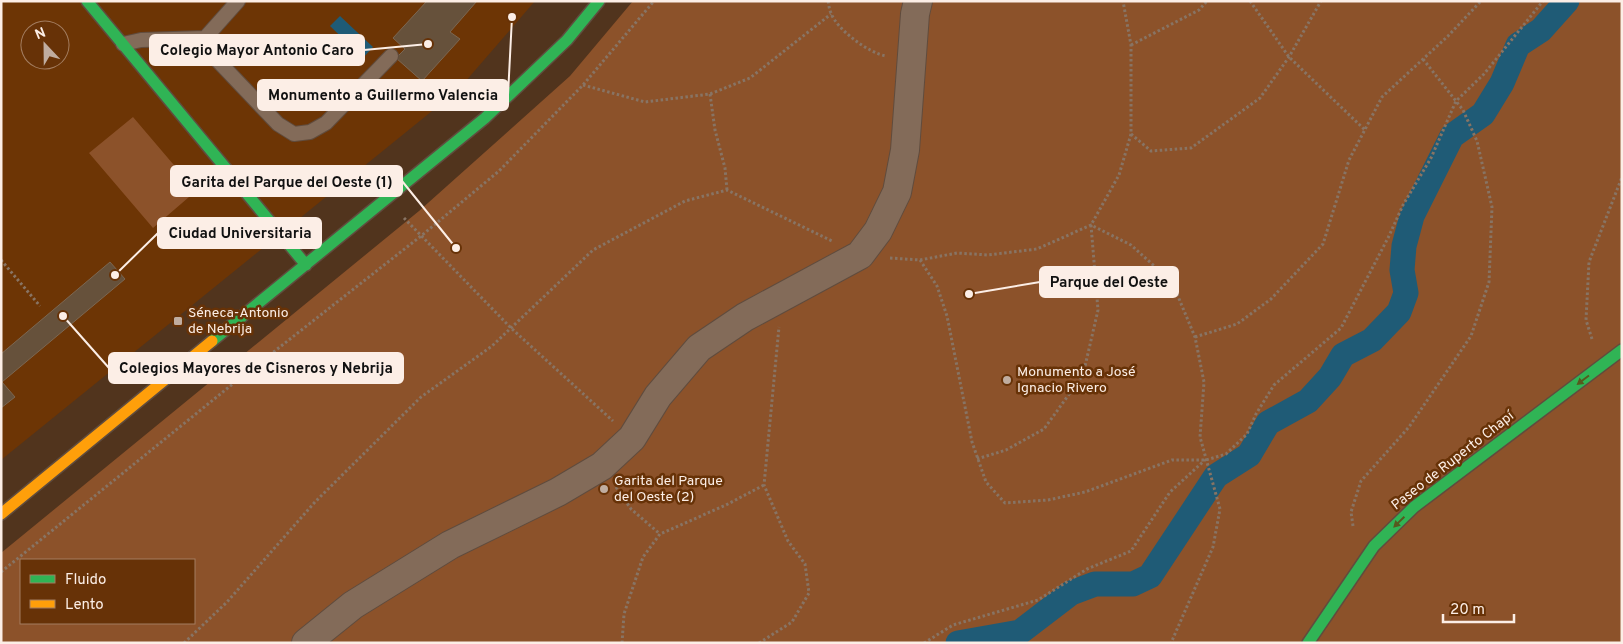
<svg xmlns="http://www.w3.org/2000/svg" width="1623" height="644" viewBox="0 0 1623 644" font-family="Overpass,sans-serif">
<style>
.built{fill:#6d3505;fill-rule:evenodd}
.green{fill:#8c522a;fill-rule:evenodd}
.water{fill:#1f5b76}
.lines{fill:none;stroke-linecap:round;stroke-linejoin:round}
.canal{stroke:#1f5b76;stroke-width:25}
.building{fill:#66513b;stroke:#7c6752}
.lane-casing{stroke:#604c3e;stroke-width:16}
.street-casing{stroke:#604c3e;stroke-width:30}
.fast-casing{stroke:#604c3e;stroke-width:14}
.slow-casing{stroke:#604c3e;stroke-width:14}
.path{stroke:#887464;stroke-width:3;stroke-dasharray:2.5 2.5;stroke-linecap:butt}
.lane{stroke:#836b59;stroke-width:14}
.street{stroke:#836b59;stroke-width:28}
.fast{stroke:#30b455;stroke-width:11}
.slow{stroke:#ff9f0a;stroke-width:11}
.oneway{fill:#56591e}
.poi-dot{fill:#c0ada0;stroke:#673207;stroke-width:2}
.labels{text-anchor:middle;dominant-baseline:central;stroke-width:5;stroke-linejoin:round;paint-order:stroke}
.poi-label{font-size:14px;fill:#fceee6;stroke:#673207;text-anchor:start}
.street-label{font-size:14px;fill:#fceee6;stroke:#673207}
.leader{fill:none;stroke:#fceee6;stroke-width:2}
.callout-dot{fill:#fceee6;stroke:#673207;stroke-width:2}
.callout{fill:#fceee6;stroke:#fceee6;stroke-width:2}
.callout-label{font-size:15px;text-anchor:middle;font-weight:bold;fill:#111}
</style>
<rect width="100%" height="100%" fill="#51341d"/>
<path class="built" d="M1,1H535L458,90L1,460ZM30,30H60V60H30Z"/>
<path class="green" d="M633,1H1622V643H1V553L419,211L570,76ZM21,560H194V623H21Z
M133,117L196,191L153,228L89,153Z"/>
<path class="water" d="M340,16L373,47L363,58L330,26Z"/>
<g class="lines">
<path class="canal" d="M958,643L1020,632L1071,593L1095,584H1133L1150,576L1216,476L1249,455L1268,423L1308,401L1330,377L1343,355L1372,340L1399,312L1406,293L1402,270L1404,246L1412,216L1452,136L1483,114L1502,83L1518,45L1541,30L1567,1"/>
</g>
<path class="building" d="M427,1H477L450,32L460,39L422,81L396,58L405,49L393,38Z
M110,262L125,279L2,382L15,397L1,408V354Z"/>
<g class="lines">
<defs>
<path id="lane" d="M205,38L238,1
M123,44L141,40L205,38L218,61L278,124L294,134L310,132L326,123L391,56"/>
<path id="street" d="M306,643L353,605L450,545L558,492L602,466L632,438L658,396L699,348L745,317L860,255L878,231L897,192L905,150L915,14L918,1"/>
<path id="fast" d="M87,1L306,265
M212,341L485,118L567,40L599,1
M1308,643L1374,546L1414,507L1622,350"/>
<path id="slow" d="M1,514L212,341"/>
</defs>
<use href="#lane" class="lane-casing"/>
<use href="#street" class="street-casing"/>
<use href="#fast" class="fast-casing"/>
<use href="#slow" class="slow-casing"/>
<path class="path" d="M828,1C829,5 829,9 831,13C837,30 869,53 886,56
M1250,1L1289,57L1365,130
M1131,45L1199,10L1207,1
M583,85L645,102L710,94L750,78L831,14
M710,94L715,130L725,168L727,190
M1131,134L1151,151L1191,148L1260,98L1289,57L1321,1
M404,218L511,328L613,421
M890,258L920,260L937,286L947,316L972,442L986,482L1005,503L1048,500L1085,492L1172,460H1206L1226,454L1247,434L1256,414L1274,385L1341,328L1389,236L1403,205L1431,158L1456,101L1484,74L1543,1
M1,260L40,306
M920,260L957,253L988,255L1037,249L1091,225L1131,245L1172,282L1195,337L1204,382L1200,437L1220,509L1213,547L1171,643
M1195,337L1237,324L1271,299L1323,244L1349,160L1382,97L1448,36L1481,1
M1592,339L1586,320L1589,262L1622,177
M977,459L1006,450L1044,429L1083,375L1098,310L1091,225L1119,175L1131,134V45L1123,1
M616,487L631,509L660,534
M1353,526L1351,512L1361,481L1409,427L1471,336L1489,282L1492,207L1477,141L1463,110L1423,59
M1,572L229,387L421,236L499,171L583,85L654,1
M184,643L227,602L315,502L421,397L492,346L593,250L685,201L727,190L832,241
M622,643L624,614L643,557L660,534L726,505L764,485
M759,643L792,622L809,593L805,564L788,541L764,485L779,327
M924,643L953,625L1038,600L1087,569L1131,551L1170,492L1205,460"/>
<use href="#lane" class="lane"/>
<use href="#street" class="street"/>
<use href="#fast" class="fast"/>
<use href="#slow" class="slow"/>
</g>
<defs><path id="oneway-solid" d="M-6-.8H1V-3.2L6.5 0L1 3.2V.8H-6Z" transform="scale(1.25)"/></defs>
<g class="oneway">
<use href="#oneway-solid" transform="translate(1583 380) rotate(143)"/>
<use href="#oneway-solid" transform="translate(1399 522) rotate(136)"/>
</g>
<g class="poi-dot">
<rect x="173" y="316" width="10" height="10" rx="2.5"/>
<circle cx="1007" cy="380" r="5"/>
<circle cx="604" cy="489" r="5"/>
</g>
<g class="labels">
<g class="poi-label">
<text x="188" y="313">Séneca-Antonio<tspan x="188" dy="16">de Nebrija</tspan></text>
<text x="1017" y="372">Monumento a José<tspan x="1017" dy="16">Ignacio Rivero</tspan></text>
<text x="614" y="481">Garita del Parque<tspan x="614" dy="16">del Oeste (2)</tspan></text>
</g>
<g class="street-label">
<text transform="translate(1453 461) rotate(-38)">Paseo de Ruperto Chapí</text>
</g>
</g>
<path class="leader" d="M428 44L364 50M512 17L508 95M456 248L402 181M115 275L158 233M969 294L1040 282M63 316L109 368"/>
<g class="callout-dot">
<circle cx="428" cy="44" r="5"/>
<circle cx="512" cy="17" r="5"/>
<circle cx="456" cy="248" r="5"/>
<circle cx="115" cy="275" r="5"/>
<circle cx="969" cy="294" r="5"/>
<circle cx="63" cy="316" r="5"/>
</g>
<g class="callout">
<rect x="150" y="35" width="214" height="30" rx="5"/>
<rect x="258" y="80" width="250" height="30" rx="5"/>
<rect x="171" y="166" width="231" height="30" rx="5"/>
<rect x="158" y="218" width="163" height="30" rx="5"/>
<rect x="1040" y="267" width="138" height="30" rx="5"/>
<rect x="109" y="353" width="294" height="30" rx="5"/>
</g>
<g class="callout-label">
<text x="257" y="55">Colegio Mayor Antonio Caro</text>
<text x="383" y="100">Monumento a Guillermo Valencia</text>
<text x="287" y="187">Garita del Parque del Oeste (1)</text>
<text x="240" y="238">Ciudad Universitaria</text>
<text x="1109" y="287">Parque del Oeste</text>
<text x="256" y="373">Colegios Mayores de Cisneros y Nebrija</text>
</g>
<rect width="1623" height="644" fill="none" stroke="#fceee6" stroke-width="5"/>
<rect x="20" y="559" width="175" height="65" fill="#673207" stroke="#a37d60"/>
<rect x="30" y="575" width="25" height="8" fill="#30b455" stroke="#a37d60"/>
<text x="65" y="584" font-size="15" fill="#fceee6">Fluido</text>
<rect x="30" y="600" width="25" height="8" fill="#ff9f0a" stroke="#a37d60"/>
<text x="65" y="609" font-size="15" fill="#fceee6">Lento</text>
<g transform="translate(45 45) rotate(338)"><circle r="24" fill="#673207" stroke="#a37d60"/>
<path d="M0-4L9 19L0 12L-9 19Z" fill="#c0ada0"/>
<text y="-8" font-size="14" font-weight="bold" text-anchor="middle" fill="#fceee6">N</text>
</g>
<path d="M1443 614v8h71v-8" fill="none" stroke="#fceee6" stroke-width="2.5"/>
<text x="1450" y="614" font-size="15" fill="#fceee6" stroke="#673207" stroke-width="4" paint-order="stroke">20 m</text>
</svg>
